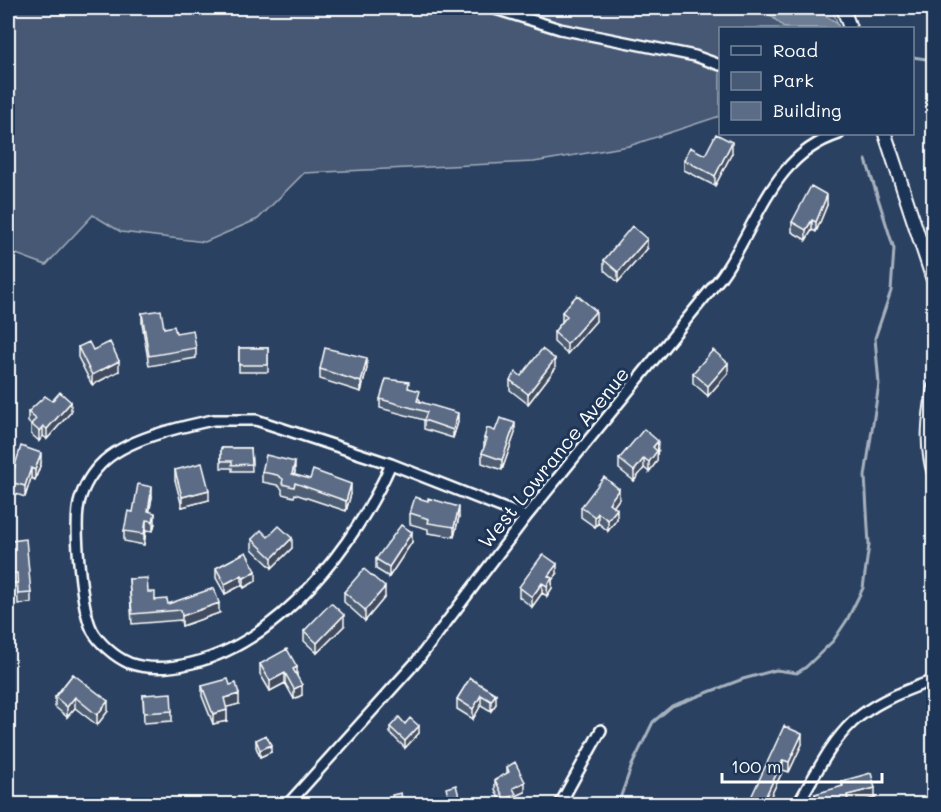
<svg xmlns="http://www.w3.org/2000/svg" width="941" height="812" viewBox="0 0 941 812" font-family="Mali,sans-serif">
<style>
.green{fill:#465975;stroke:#a2acba;stroke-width:1.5}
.water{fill:#6d7d92;stroke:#a7b1be;stroke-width:1.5}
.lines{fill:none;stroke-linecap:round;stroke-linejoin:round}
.stream{stroke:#a7b1be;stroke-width:3}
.minor-casing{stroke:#fff;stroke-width:14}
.tertiary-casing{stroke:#fff;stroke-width:16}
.minor{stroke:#1d3557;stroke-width:9}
.tertiary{stroke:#1d3557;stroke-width:12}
.wall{fill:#4e5d73;stroke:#fff;stroke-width:1.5}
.shaded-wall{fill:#404c5e;stroke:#fff;stroke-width:1.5}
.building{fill:#5b6c86;stroke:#fff;stroke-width:1.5}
.labels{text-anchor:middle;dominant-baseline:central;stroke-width:6;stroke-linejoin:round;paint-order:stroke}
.street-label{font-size:20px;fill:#fff;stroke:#1d3557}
</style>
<rect width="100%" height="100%" fill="#2a4161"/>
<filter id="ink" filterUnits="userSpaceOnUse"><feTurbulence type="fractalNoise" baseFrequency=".0167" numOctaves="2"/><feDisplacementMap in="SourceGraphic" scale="12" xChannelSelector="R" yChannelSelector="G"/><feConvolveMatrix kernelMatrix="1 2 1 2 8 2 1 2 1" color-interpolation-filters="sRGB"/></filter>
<g filter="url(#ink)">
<path class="green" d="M8,8H832L839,28H720V116L629,146L534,162L304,173L258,219L205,242L121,232L93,215L46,265L8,251Z"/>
<path class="water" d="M762,8H812L836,22L839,28H785Z"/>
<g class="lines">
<path class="stream" d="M912,57L934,60
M618,804L632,765L653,722L672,706L743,679L776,670L797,673L806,667L833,641L847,620L863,588L869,545L865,476L879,384L875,338L891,291L894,249L866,160"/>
<defs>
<path id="minor" d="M492,8L560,29L695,56L720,65
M213,420H256L391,464C356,544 280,642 192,663C172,668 149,670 129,663C115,657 99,643 92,630C81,608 75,534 78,509C80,493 89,476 100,465C124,439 180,427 213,420Z
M391,464L526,517
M288,804L417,661L526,517L721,277C759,224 771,156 839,134
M560,804L601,730
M798,804C842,727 847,711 934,680"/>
<path id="tertiary" d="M843,8L850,28
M885,134L934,283
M934,388C929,417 925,445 934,474"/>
</defs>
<use href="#minor" class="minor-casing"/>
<use href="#tertiary" class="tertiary-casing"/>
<use href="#minor" class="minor"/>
<use href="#tertiary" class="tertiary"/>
</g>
<path class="wall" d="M732,153L715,186L684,170V160L705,155Z
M827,205L816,232L812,230L806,240L792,232V222Z
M647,249L618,282L604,270V260Z
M562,312L596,321L567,354L554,342V332L562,322Z
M142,313L164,328L176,333L196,348V358L149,366L142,323Z
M78,347L93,350L119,371L92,385L78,357Z
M239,348H268V372H239Z
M367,368L361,392L320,379V369Z
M555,369L528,404L510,390V380L521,376Z
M693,373H728L708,396L693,383Z
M409,388L420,400V401L458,422L453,438L424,429V420L380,408V399Z
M52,401L71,412L47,439L43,436L39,441L31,434V425L28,422V412Z
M495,431L515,433L502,470L482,463V453L484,448V438Z
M221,448H251L252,471H232V468H221Z
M658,451L657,452V461L649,472L644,468L634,481L619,469V459Z
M41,463L35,480L31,478L25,497L10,492V482Z
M175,470L209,500L182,507L175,480Z
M262,472H295L294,475L351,494L346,511L295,494L294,497L282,494V489L277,485L262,482Z
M152,497L149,512L155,523L153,531L146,530L144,545L124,541V531L133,512Z
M619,499L614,506L617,519L608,531L598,523L595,527L581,517V507Z
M410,513L459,517L454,537L428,533V529L410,524Z
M268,537L292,548L272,568L252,549V539Z
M11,541L31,593V603L18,604L17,583H8V555L12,554Z
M412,542L389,577L376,569V559Z
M246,552L256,581L244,588L242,585L225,594L216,578V568Z
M557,574L552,580V588L547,596L542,593L532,607L519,597V587Z
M129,579L148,592L155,600L168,604L219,613L182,626L181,620L132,624Z
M344,592L385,597L365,621L344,602Z
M344,626L317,653L304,641V631Z
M260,664L297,676L302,695L294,699L285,683L270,691L260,674Z
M73,674L108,711L97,725L75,708L67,717L55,707V697Z
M470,678L496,704L491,711L481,705L473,719L457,709V699Z
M230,685L239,704L226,707L227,721L213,724L202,696V686Z
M143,695L172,711V721L144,723Z
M405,724L419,733L405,748L390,733V727Z
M784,726L802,744L789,772L783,770L767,804Z
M256,740L271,752L260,757L256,747Z
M507,767L525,792L516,796V804H502L495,790V780L507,774Z
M842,781L875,798L851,804H815V794L842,787Z"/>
<path class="shaded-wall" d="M732,142V153L715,186V176Z
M827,195V205L816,232V222Z
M812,220V230L806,240V230Z
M647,239V249L618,282V272Z
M596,311V321L567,354V344Z
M367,358V368L361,392V382Z
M555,359V369L528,404V394Z
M119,361V371L92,385V375Z
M728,363V373L708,396V386Z
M71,402V412L47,439V429Z
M458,413V422L453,438V430Z
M515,423V433L502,470V460Z
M43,426V436L39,441V431Z
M658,441L657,461L649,472V462L653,447Z
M41,453V463L35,480V470Z
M644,458V468L634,481V471Z
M295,462V472L292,484V474Z
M31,468V478L25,497V486Z
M351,484V494L346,511V501Z
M152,487V497L148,521V511Z
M619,489V499L609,513V503Z
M209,490V500L182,507V497Z
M459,507V517L454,537V527Z
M617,509V519L608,531V520Z
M155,513V523L153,531V521Z
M598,513V523L595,527V517Z
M146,520V530L144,545V534Z
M412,532V542L389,577V567Z
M292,538V548L272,568V558Z
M557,564V574L552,580V588L547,596L548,576Z
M256,571V581L244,588V578Z
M242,575V585L225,594V584Z
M542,583V593L532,607V597Z
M385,587V597L365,621V610Z
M219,603V613L182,626V616Z
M344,615V626L317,653V643Z
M297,667V677L293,669Z
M285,673V683L270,691V681Z
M302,685V695L294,699V689Z
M239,694V704L224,708V698Z
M496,694V704L491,711V701Z
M481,695V705L473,719V709Z
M75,697V708L67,717V707Z
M108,701V711L97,725V715Z
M227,710V721L213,724V714Z
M419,726V733L405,748V741Z
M802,734V744L789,772V762Z
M271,745V752L260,757V750Z
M783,760V770L767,804H762Z
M525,782V792L516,796V804H505V800L513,788Z
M875,788V798L851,804H833L847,795Z"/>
<path class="building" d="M716,134L732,142L715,176L684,160L690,147L705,155Z
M811,186L827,195L816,222L812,220L806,230L792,222Z
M632,226L647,239L618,272L604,260Z
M577,295L596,311L567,344L554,332L567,316L562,312Z
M161,310L164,328L174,326L176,333L193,330L196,348L149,356L142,313Z
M89,342L93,350L110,342L119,361L92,375L78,347Z
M239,348H268V365H239Z
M325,348L367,358L361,382L320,369Z
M542,349L555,359L528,394L510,380L516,372L521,376Z
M713,350L728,363L708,386L693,373Z
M386,379L409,382L408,388L420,391L417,401L458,413L453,430L424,420L427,412L380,399Z
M60,392L71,402L47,429L43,426L39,431L31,424L36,419L28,412L45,396L52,401Z
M500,418L515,423L502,460L482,453L487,439L484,438L487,428L495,431Z
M644,429L658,441L653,447L657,451L649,462L644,458L634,471L619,459Z
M21,446L41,453L35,470L31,468L25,486L10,482Z
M221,448H251L252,464L232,465V461H221Z
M266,455L295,462L292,474L310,479L313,470L351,484L346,501L295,483L294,487L282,484L283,479L277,475L262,472Z
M202,463L209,490L182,497L175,470Z
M604,477L619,489L609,503L617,509L608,520L598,513L595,517L581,507Z
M138,484L152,487L148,511L155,513L153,521L146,520L144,534L124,531L128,511L133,512Z
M415,497L428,501V498L459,507L454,527L428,523L429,519L410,513Z
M401,525L412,532L389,567L376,559Z
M279,526L292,538L272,558L252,539L261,530L268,537Z
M26,539L31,593L18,594L17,573H8V555L12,554L11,541Z
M246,552L256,571L244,578L242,575L225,584L216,568Z
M543,554L557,564L548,576L552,578L547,586L542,583L532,597L519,587Z
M364,569L385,587L365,610L344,592Z
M147,578L148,592H155V600L167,599L168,604L214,588L219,603L182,616L181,610L132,614L129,579Z
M331,603L344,615L317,643L304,631Z
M287,649L297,667L293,669L302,685L294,689L285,673L270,681L260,664Z
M73,674L108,701L97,715L75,697L67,707L55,697Z
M470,678L496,694L491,701L481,695L473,709L457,699Z
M228,679L230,685L236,683L239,694L224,698L227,710L213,714L202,686Z
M171,693L172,711L144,713L143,695Z
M399,717L405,724L410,718L419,726L405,741L390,727Z
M784,726L802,734L789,762L783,760L762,804H748Z
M266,735L271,745L260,750L256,740Z
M515,762L525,782L513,788L516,794L505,800L495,780L509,772L507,767Z
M871,773L875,788L847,795L848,800L833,804H818L815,794L843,786L842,781Z
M456,785L461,804H444L443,797L448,796L446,788Z
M401,793L403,804H379L378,803L393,800L392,795Z"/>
</g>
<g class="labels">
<g class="street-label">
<text transform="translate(553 457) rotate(-51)">West Lowrance Avenue</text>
</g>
</g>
<rect width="941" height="812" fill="none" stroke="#1d3557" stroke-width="30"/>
<rect x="15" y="15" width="911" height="782" fill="none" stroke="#fff" stroke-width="2" filter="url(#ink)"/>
<rect x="719" y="27" width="195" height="108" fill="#1d3557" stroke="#77869a" stroke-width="1.5"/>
<rect x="731" y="46" width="30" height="9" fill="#1d3557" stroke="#77869a" stroke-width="1.5"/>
<text x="773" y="57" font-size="18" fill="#ffffff">Road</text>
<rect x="731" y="72" width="30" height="18" fill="#465975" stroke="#77869a" stroke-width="1.5"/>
<text x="773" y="87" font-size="18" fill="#ffffff">Park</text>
<rect x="731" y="102" width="30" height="18" fill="#5b6c86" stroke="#77869a" stroke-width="1.5"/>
<text x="773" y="117" font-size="18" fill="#ffffff">Building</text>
<path d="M722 773v9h160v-9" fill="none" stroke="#ffffff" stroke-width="3"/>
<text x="731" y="773" font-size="18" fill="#ffffff" stroke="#1d3557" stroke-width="4.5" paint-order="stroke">100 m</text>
</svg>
